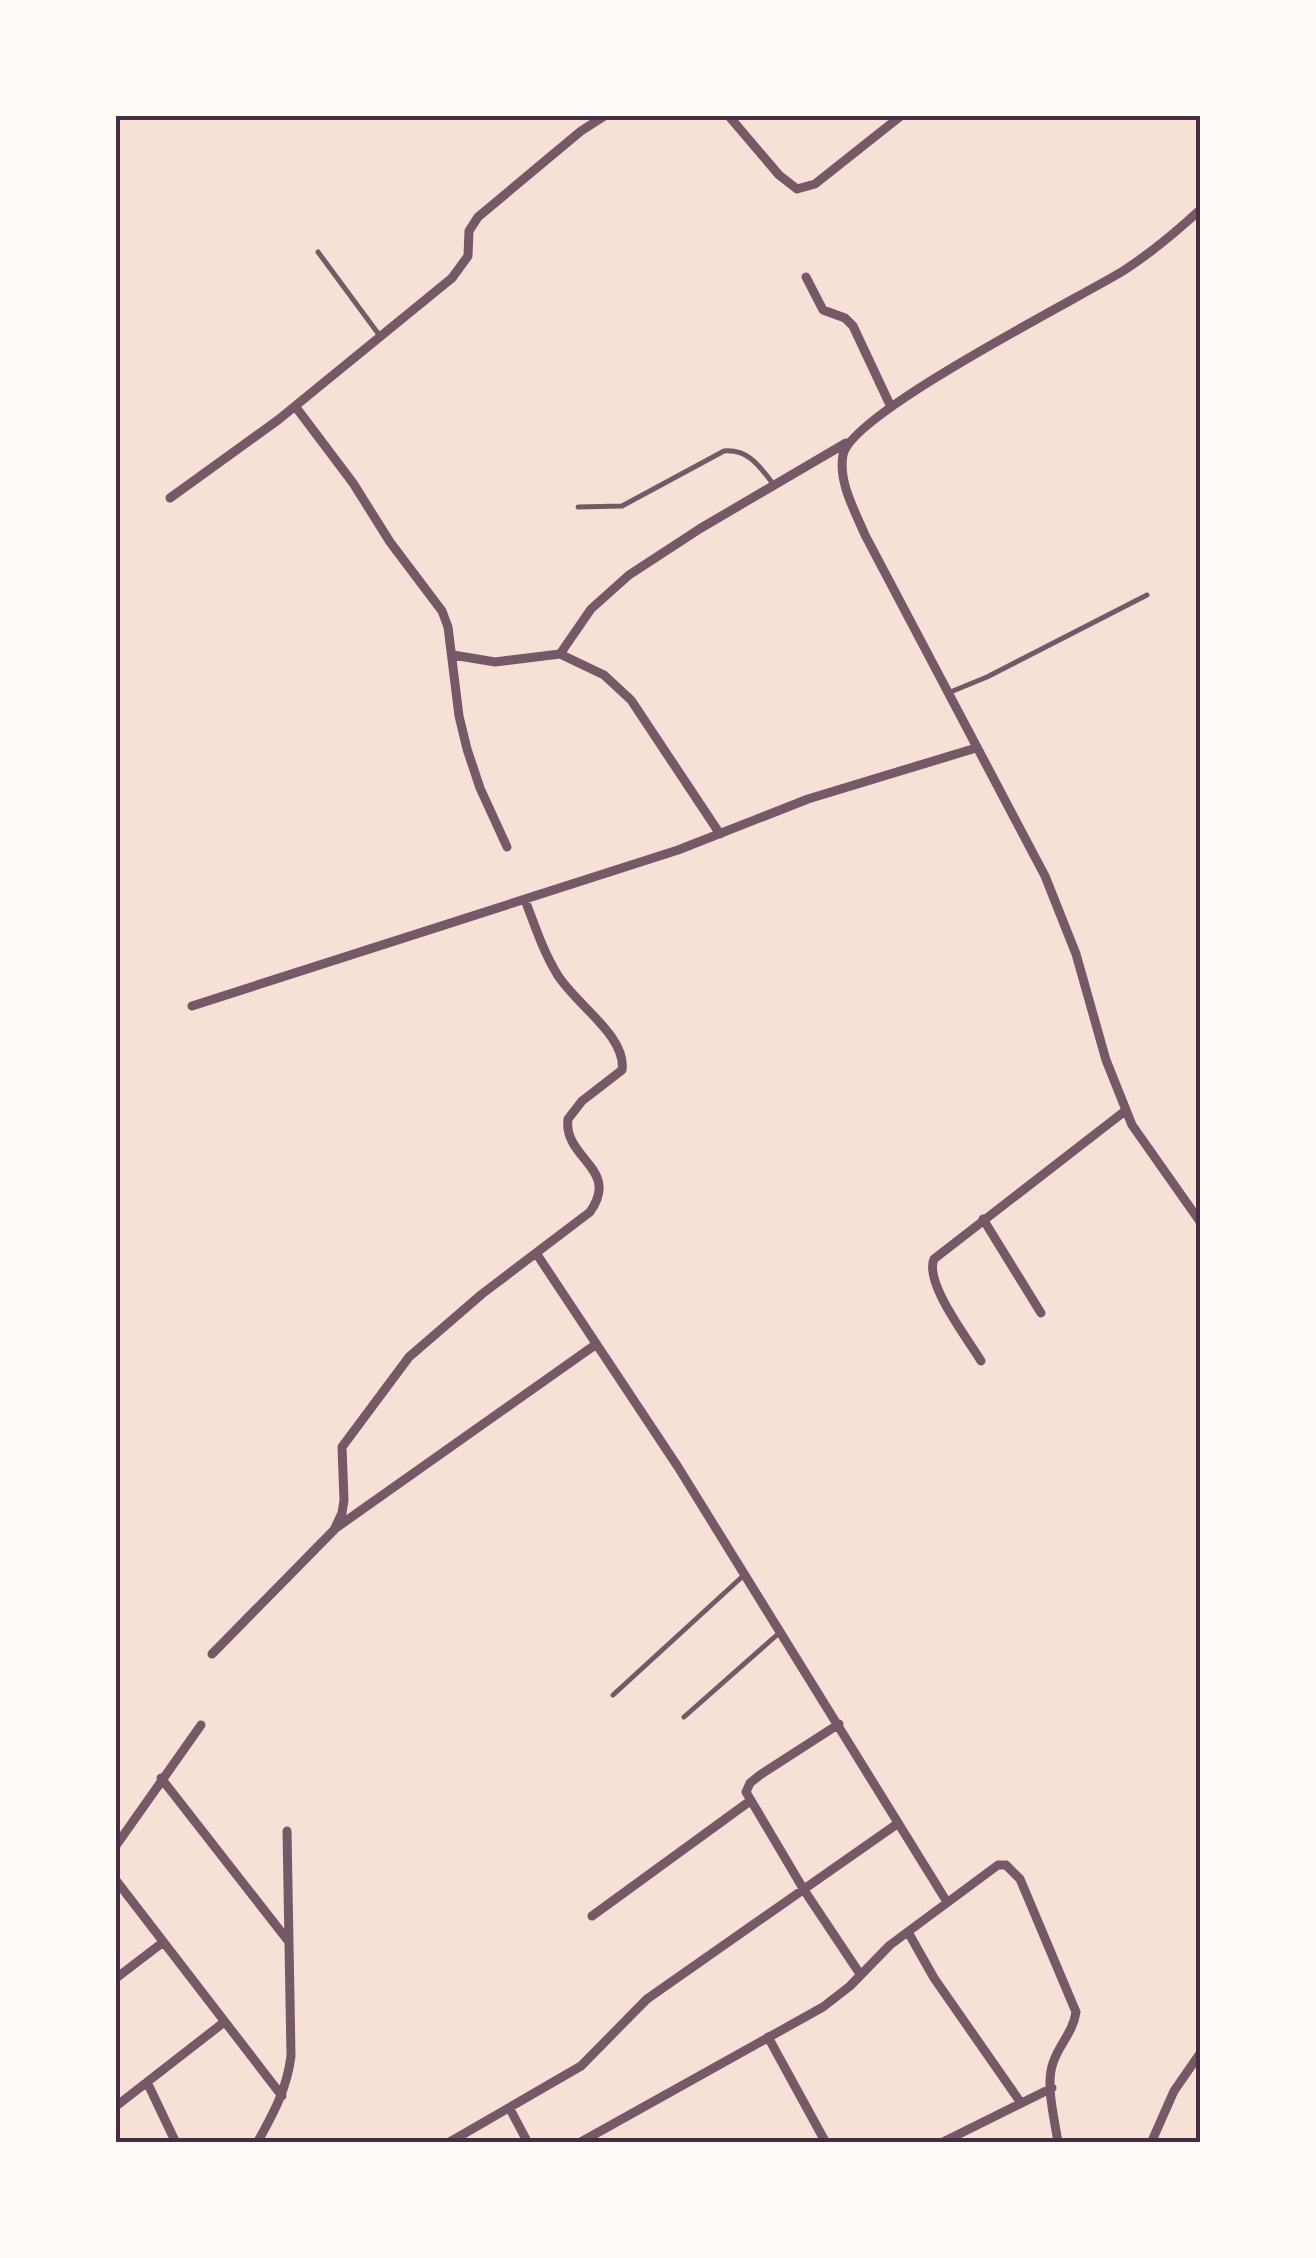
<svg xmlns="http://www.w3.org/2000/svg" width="1316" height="2258" viewBox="0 0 1316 2258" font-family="Helvetica,sans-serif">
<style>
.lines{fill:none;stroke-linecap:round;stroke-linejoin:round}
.service{stroke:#755966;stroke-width:5}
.minor{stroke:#755966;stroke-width:9}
.neatline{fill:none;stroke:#4a2c40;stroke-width:4}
</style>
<rect width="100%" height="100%" fill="#f7e1d7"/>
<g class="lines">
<path class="service" d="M318,252L380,336
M578,507L622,506L724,451C749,449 760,467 774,485
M948,693L987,677L1147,595
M613,1695L743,1576
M684,1717L778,1634"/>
<path class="minor" d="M728,115L779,175L797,189L815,184L902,115
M1201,209C1176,232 1151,253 1123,271C1077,299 851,413 843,455C838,482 855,511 865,535L1045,876L1076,954L1106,1060L1132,1125L1201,1223
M806,277L823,310L845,318L853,326L891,407
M295,406L353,483L390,542L442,611L448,627L459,716L467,749L480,788L507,847
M170,498L278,420L452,278L468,256L469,231L478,217L581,131L606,115
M560,654L591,609L629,575L701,528L846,443
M453,655L495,662L560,654L604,675L631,700L720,834
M192,1006L678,850L808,799L976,748
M983,1219L1041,1313
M536,1253L678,1467L947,1902
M981,1361C968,1339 924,1283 934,1259L1125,1111
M336,1528L595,1345
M212,1654L334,1530L342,1513L344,1500L342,1447L409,1357L482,1294L590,1212C621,1168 563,1159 568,1119L582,1101L622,1070C627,1036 574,1003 557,974C543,951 535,926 525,900
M839,1724L760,1775L750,1783L746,1792L804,1890L860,1974
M161,1778L289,1942
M115,1847L201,1725
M115,1879L282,2096
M592,1916L750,1801
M908,1932L934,1978L1021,2103
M115,1979L162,1943
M768,2037L826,2143
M147,2082L176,2143
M115,2107L223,2023
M510,2109L528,2143
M257,2143C273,2114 287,2089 291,2056L287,1831
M448,2143L581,2066L647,1999L897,1824
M579,2143L823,2007L850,1986L890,1945L998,1865H1006L1020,1879L1076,2012C1073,2033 1059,2044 1053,2063C1045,2085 1055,2120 1058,2143
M941,2143L1052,2088
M1151,2143L1174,2091L1201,2052"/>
</g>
<rect width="1316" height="2258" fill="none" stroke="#fffaf5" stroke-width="235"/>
<rect x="118" y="118" width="1080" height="2022" class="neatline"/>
</svg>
